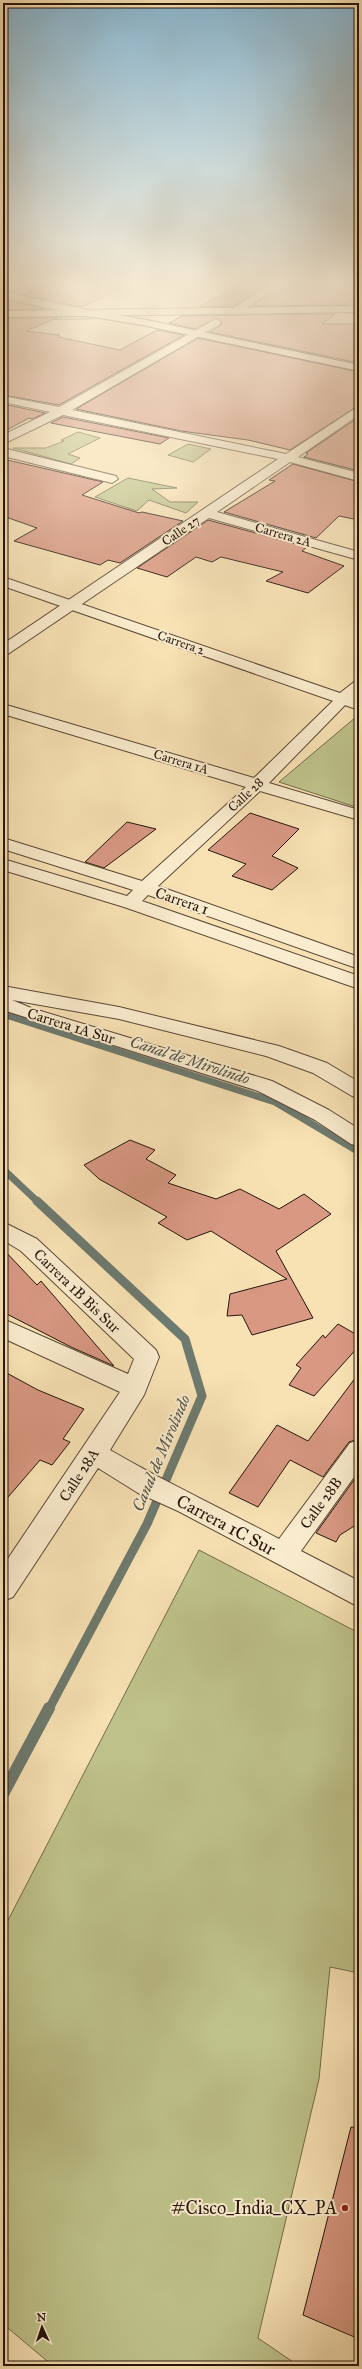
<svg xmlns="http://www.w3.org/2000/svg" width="362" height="2369" viewBox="0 0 362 2369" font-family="'IM FELL Great Primer',serif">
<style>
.green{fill:#bfc38b;stroke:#726c4c}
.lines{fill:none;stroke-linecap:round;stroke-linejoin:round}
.stream-far2{stroke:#6d7a6f;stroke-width:7}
.stream-far1{stroke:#6d7a6f;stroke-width:9}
.stream{stroke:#6d7a6f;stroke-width:12}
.building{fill:#d89882;stroke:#26150d}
.minor-casing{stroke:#5a4837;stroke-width:2}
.tertiary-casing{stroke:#5a4837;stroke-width:2}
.secondary-casing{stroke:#26150d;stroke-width:2}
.primary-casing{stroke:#26150d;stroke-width:2}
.minor{fill:#faecce;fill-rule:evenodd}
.tertiary{fill:#faecce;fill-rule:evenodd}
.secondary{fill:#faecce;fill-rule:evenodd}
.primary{fill:#f8e2b4;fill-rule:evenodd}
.poi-dot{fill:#8f2418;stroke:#faecce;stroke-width:1.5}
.labels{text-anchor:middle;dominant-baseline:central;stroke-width:4;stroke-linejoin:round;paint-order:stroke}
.far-street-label{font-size:13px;fill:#26150d;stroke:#faecce}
.street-label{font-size:15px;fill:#26150d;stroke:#faecce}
.water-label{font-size:16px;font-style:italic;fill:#505046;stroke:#faecce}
.near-street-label{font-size:18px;fill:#26150d;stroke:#faecce}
.near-poi-label{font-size:18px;fill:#26150d;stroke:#faecce;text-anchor:end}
</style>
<rect width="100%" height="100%" fill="#f8e2b4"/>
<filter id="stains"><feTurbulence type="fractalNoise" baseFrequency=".005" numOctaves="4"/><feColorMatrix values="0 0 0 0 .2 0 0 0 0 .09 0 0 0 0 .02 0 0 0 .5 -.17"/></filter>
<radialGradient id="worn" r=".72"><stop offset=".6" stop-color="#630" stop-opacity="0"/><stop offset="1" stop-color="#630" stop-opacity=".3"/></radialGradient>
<path class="green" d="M93,316L92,319L3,320V317Z
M78,432L100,438L68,454L80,458L71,464L13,448H46L64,441L61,440Z
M188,444L211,449L193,462L168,455Z
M128,478L177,488L152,489L170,502H198L186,513L149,500L137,511L95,497Z
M356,717H359V808L279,782Z
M199,1550L359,1633V1973L330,1967L319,2079L258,2338L299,2366H53L3,2324V1930Z"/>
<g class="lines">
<path class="stream-far2" d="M3,1014L275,1102L359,1152
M3,1169L38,1202"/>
<path class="stream-far1" d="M37,1201L185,1339L202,1396L147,1524L49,1709"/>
<path class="stream" d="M3,1794L49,1708"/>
</g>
<path class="building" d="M46,284H133L81,307L24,295Z
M240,284H268L234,306L199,307Z
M284,284H359V295L346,305L252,306Z
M11,301L46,309L3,310V305Z
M335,314L322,324H359V363L210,332L221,325L222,322L217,318L195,329L169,323L182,316Z
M3,318H57L26,331L60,335L58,337L120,350L157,330L184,335L59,405L3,395Z
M198,338L359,372V405L290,450L248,440L181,431L76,409Z
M3,404L45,413L32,419L29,418L3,432Z
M63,417L169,438L160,444L51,423Z
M359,417V471L304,457L308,454L306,453Z
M3,459L103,482L82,495L139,513L142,512L183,521L120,563L108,560L100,565L14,541L37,528L3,516Z
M293,464L359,482V520L339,516L316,538L224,512L275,481L269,480Z
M208,520L307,547L302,551L344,566L308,593L266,581L283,572L221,557L212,562L196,557L167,577L137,568Z
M250,813L299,829L272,856L298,868L272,890L232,876L246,864L208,850Z
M127,822L156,829L104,868L85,862Z
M130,1140L155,1150L146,1159L176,1175L168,1183L216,1199L240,1189L279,1209L304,1194L331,1214L276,1251L313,1318L252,1335L242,1315L227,1316L230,1294L287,1279L211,1231L187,1240L158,1223L167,1217L99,1179L84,1165Z
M3,1249L37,1285L41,1281L114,1366L71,1347L3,1312Z
M338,1324L359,1336V1346L314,1396L289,1385L301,1368L296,1365L323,1335L325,1338Z
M3,1371L38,1390L84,1409L63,1439L70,1442L52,1465L40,1460L3,1503Z
M359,1373V1439L349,1442L323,1477L290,1460L258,1507L229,1493L277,1425L308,1441Z
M359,1473V1523L340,1535L336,1542L316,1533Z
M351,2127L359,2128V2339L303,2315Z"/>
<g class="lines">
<defs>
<path id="minor" d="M271,284H283L238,313H230L229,311Z
M216,319L221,322L220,324L72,410L286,454L359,406V415L298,457L359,473V481L290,462L217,512L359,552V560L209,518L8,654L3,655V644L278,459L63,415L3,444V435L50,412L3,402V396L59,407Z
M3,448L116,476L118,479L112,483L3,456Z
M343,694L351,699L348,702L269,783L359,810V820L260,791L158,886L359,957V969L148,895L142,901L359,976V989L124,907L3,870V859L127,896L133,890L3,849V838L142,881L246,787L3,714V704L254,778L338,696Z
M3,986L119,1007L279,1046L327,1063L359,1082V1098L352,1096L313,1073L266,1056L119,1019L12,1000L31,1008L272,1081L329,1110L359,1129V1146L351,1144L315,1120L258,1091L3,1010Z
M3,1222L37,1239L156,1350L159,1357L144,1395L110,1450C165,1482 223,1509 279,1539L350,1443L359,1440V1470L301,1551L359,1581V1607L178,1511L138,1493L98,1468L13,1597L3,1601V1566L120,1392L3,1338V1319L128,1374L134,1359L21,1251L3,1240Z"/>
<path id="tertiary" d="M3,292L91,311L96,314L91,317L3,298Z
M3,577L340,693L354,682L359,680V693L354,698L359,700V710L3,586Z"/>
<path id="secondary" d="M29,284H42L3,304V297Z
M91,311L142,319L359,365V371L142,325L87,316V312Z"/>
<path id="primary" d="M359,306V312L3,317V311Z"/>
</defs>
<use href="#minor" class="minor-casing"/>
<use href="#tertiary" class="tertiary-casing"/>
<use href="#secondary" class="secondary-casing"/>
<use href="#primary" class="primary-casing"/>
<use href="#minor" class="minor"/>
<use href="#tertiary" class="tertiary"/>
<use href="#secondary" class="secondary"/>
<use href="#primary" class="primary"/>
</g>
<linearGradient id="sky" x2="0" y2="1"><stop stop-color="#8ab8d2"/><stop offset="0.46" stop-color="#fcf2dd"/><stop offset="1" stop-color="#fcf2dd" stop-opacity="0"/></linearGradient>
<rect width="362" height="616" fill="url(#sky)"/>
<circle class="poi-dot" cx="345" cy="2208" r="4"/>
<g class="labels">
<g class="far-street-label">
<text transform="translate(181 531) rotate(-34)">Calle 27</text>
<text transform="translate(283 535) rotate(16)">Carrera 2A</text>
<text transform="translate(181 643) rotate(19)">Carrera 2</text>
<text transform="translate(181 762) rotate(17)">Carrera 1A</text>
<text transform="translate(246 795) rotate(-43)">Calle 28</text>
</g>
<g class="street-label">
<text transform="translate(182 901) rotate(19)">Carrera 1</text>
<text transform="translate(71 1026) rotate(17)">Carrera 1A Sur</text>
<text transform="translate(77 1291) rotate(44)">Carrera 1B Bis Sur</text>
<text transform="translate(79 1475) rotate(-57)">Calle 28A</text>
<text transform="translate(321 1503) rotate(-54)">Calle 28B</text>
</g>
<g class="water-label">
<text transform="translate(190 1060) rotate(18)">Canal de Mirolindo</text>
<text transform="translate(161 1453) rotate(-67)">Canal de Mirolindo</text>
</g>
<g class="near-street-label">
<text transform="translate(226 1525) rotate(28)">Carrera 1C Sur</text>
</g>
<g class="near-poi-label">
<text x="337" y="2208">#Cisco_India_CX_PA</text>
</g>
</g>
<rect width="362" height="2369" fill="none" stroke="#f8e2b4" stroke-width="16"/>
<rect x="4" y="4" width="354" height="2361" fill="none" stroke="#26150d" stroke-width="2"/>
<rect x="8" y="8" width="346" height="2353" fill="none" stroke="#26150d"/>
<g transform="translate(42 2327) rotate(357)" stroke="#faecce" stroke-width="3" paint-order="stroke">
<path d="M0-3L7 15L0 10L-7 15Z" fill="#26150d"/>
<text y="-6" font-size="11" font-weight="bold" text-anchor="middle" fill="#26150d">N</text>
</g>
<rect width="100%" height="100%" filter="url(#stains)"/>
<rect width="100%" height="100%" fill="url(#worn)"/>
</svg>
